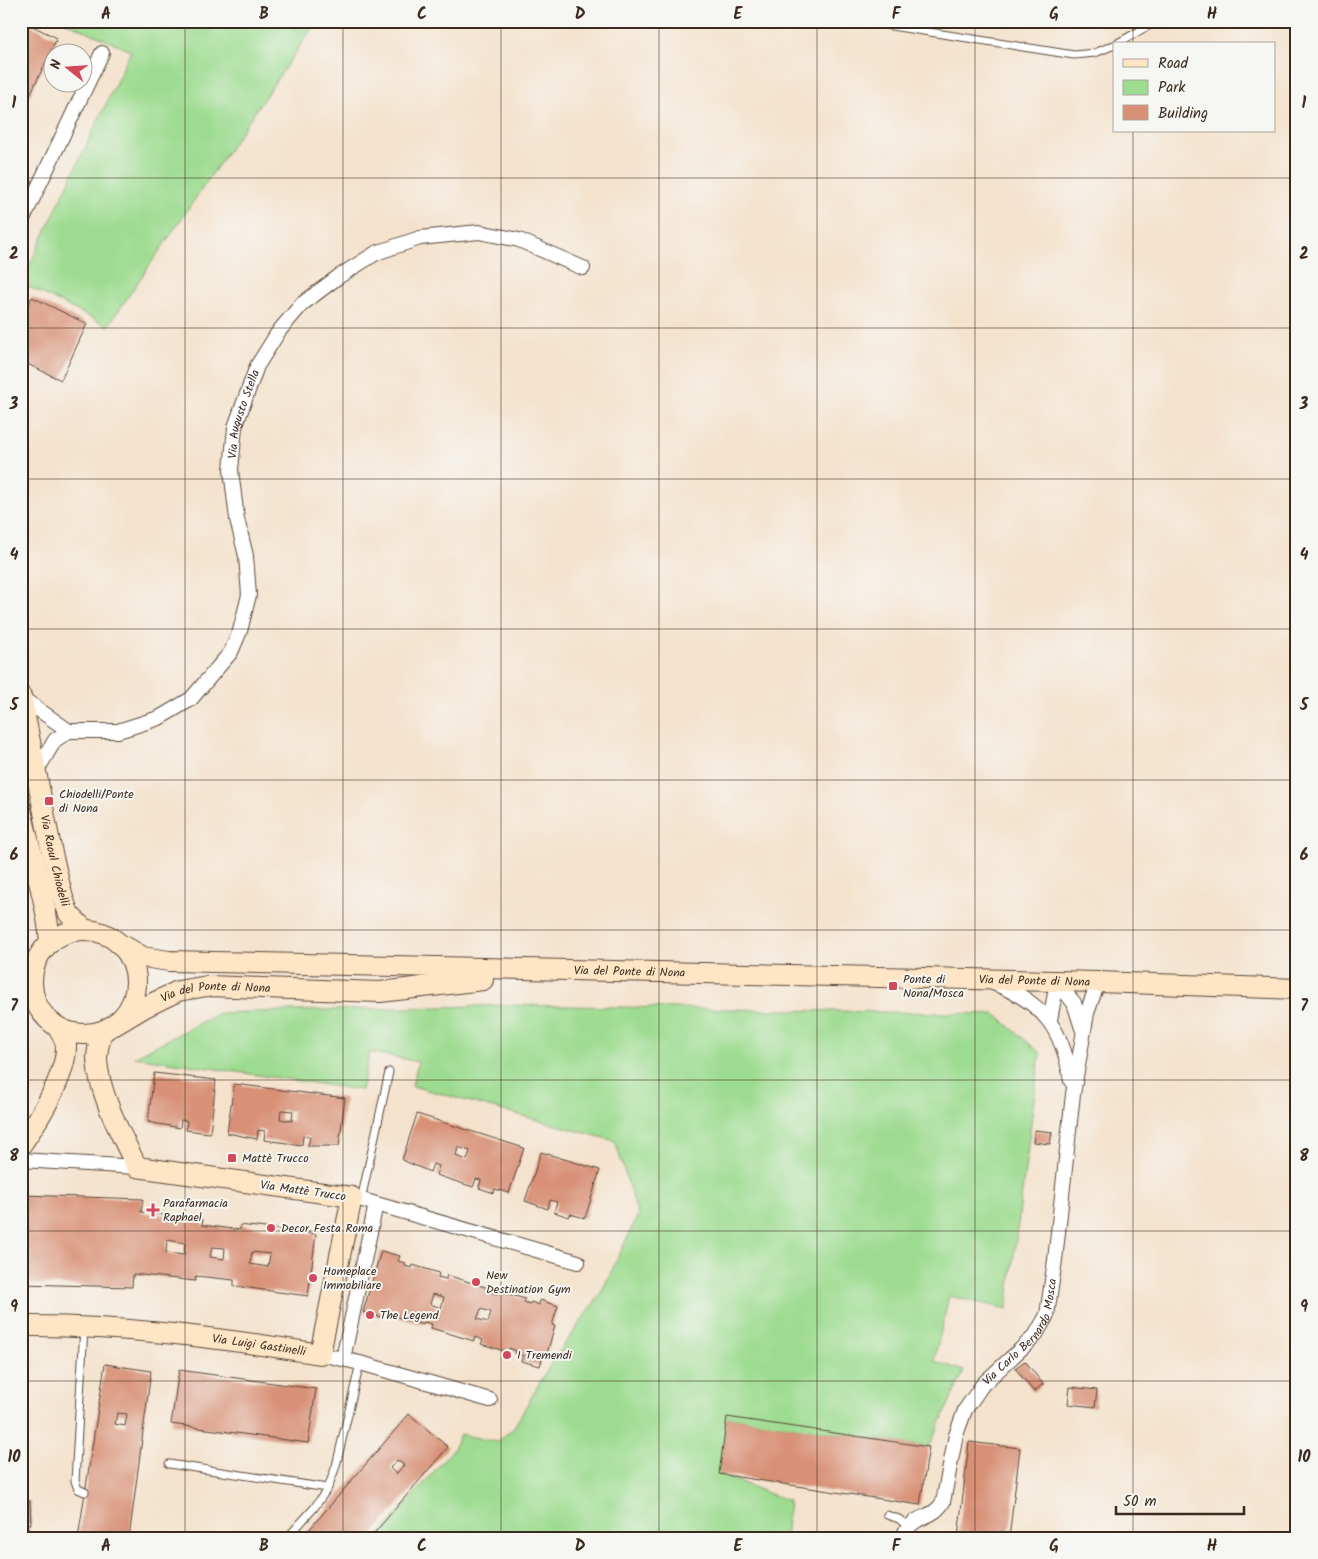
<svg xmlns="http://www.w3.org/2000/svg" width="1318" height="1559" viewBox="0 0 1318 1559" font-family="Kalam,sans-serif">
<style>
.green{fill:#9ddb90;stroke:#6c8257}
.building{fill:#d89076;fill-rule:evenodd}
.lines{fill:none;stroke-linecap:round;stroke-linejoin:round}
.lane-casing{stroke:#574638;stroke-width:9}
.street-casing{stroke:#574638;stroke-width:16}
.secondary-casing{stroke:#574638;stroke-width:22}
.lane{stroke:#fff;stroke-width:7}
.street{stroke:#fff;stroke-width:14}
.secondary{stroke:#fee5c5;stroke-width:20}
.grid{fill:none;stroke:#3b2a1e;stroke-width:1;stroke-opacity:0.55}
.poi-dot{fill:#d1495b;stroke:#f6f6f2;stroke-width:2}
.labels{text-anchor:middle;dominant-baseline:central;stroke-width:4;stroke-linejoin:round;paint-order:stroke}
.street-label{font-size:12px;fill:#3b2a1e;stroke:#f6f6f2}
.poi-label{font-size:12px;fill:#3b2a1e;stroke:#f6f6f2;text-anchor:start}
.neatline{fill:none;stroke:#3b2a1e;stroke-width:2}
.grid-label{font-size:16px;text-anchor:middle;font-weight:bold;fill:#3b2a1e}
</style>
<rect width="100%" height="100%" fill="#f6f6f2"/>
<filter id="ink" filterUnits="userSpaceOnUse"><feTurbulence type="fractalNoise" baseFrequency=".02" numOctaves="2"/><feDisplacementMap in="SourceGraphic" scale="10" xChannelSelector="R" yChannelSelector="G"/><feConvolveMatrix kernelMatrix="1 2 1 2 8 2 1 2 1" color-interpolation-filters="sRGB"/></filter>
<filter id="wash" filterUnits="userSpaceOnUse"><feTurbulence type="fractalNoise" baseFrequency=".0096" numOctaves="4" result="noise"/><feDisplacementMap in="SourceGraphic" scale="20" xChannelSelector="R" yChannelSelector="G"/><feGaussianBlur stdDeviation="1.12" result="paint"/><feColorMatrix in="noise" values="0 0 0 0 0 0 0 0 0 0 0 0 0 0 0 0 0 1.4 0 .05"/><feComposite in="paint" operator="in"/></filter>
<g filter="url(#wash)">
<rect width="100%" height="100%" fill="#f4e2cc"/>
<path class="green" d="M63,21H317L108,326L21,283L131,51Z
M511,1005L995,1014L1040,1053L1007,1309L949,1296L934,1361L964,1371L929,1447L727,1417L719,1474L789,1501L785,1538H377L453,1449L460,1434L496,1442L513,1429L550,1365L601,1293L638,1215L615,1141L412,1086L418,1062L370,1052L361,1090L134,1057L219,1013Z"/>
<g id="blocks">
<path class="building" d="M22,21L57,38L30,95L21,91Z
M1099,21H1122L1121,27L1098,24Z
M32,297L87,324L61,380L21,361V319Z
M154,1073L216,1080L210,1133L186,1130L187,1121L181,1120L180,1128L148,1122Z
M234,1084L345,1098L339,1146H308L310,1137L303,1136L302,1145L264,1140L265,1131L258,1130L257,1139L227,1133ZM281,1110L293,1111L292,1121L280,1119Z
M417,1114L524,1148L509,1193L495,1189L494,1193L479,1188L481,1180L476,1179L473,1187L436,1175L439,1166L433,1164L430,1172L402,1160ZM458,1147L470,1151L467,1160L456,1156Z
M1035,1130L1052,1132L1050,1144L1033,1142Z
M541,1152L600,1170L585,1218L570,1214L569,1217L554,1212L557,1202L550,1200L548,1209L525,1201Z
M21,1195L143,1199L141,1212L203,1220L202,1225L240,1230V1225L316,1234L308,1296L234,1286V1280L196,1276L195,1281L133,1274L132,1287L21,1284ZM167,1240L185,1243L184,1255L166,1253ZM212,1247L225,1248L224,1259L210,1257ZM252,1252L270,1254L268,1267L250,1264Z
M381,1251L400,1256L398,1261L406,1263L405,1266L412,1268L413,1265L439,1273L438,1277L446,1279L447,1275L491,1289L490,1292L497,1294L498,1291L525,1299L524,1302L530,1304L531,1302L539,1305L540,1300L558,1306L552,1325L555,1326L547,1353L544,1352L540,1366L521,1361L523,1356L515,1353L516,1351L509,1348L508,1352L481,1344L483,1340L475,1337L474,1341L431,1328L432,1324L424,1322L423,1325L397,1317L398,1314L391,1312L390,1314L383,1312L381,1317L363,1312ZM433,1294L444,1297L441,1308L430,1304ZM481,1309L491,1312L488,1322L477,1319Z
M1025,1361L1043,1384L1034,1392L1015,1368Z
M105,1364L151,1371L129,1538H78ZM117,1413L127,1414L125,1426L115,1424Z
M179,1370L316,1389L308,1443L171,1424Z
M1070,1387L1097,1390L1095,1407L1068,1404Z
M409,1414L448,1447L370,1538H302ZM397,1460L404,1465L396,1474L390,1468Z
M727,1417L929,1447L920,1505L719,1474Z
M969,1442L1020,1448L1009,1538H958Z
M21,1501H30L31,1524H28V1531L21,1532Z"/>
</g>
</g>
<g filter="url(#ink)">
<use href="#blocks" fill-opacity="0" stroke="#574638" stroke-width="1"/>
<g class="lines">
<defs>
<path id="lane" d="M860,21L1074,55L1095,53L1114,45
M1116,44L1157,21
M361,1200L389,1072
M84,1328L75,1481L78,1489L85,1492
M169,1464L328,1488L336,1466L360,1363
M887,1515L899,1519L908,1527
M287,1538L314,1508L328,1488"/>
<g id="street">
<path d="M21,223L102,53"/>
<path d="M22,698L69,731"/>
<path id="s1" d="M36,772L55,740L69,731H118L159,718L191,699L231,652L240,631L249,595L246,556L237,519L231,470L235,427L257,366L279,331L302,304L338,277L376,253L420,238L479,232L519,240L583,268"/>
<path d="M1057,982L1074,1003L1082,1028"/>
<path d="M993,983C1043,1002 1063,1029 1071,1081"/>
<path d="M1050,1020L1057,982"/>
<path d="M21,1160L137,1167"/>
<path d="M352,1197L578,1262"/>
<path d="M320,1354L360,1363L490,1400"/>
<path d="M343,1359L376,1204"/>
<path id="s2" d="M902,1538C915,1511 931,1522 943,1502L956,1435L965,1410L983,1384L1035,1336L1047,1315L1055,1260L1073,1094L1087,1013L1098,982"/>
</g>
<g id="secondary">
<path id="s3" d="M21,696L52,853L63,898L69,914L84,929"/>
<path d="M21,809C30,853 46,897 50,941"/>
<circle cx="84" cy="982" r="52"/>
<path id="s4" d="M124,946L143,957L169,961L1098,982L1297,989"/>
<path id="s5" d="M115,1025L145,1007L178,991L207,986L380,992L483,980"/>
<path d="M21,1145C38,1121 67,1075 66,1045C65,1039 61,1033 58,1028"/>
<path id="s6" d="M21,1326C121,1325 221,1338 320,1354L352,1197L137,1167C122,1137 98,1092 97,1058C97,1050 100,1040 102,1032"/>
</g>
</defs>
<use href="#lane" class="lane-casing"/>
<use href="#street" class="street-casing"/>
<use href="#secondary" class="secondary-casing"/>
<use href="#lane" class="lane"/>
<use href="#street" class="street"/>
<use href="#secondary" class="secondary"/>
</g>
</g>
<path class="grid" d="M185,21V1538M343,21V1538M501,21V1538M659,21V1538M817,21V1538M975,21V1538M1133,21V44M1133,131V1538M21,178H1297M21,328H1297M21,479H1297M21,629H1297M21,780H1297M21,930H1297M21,1080H1297M21,1231H1297M21,1381H1297"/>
<g class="poi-dot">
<rect x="44" y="796" width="10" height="10" rx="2.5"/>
<rect x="888" y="981" width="10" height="10" rx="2.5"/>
<rect x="227" y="1153" width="10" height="10" rx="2.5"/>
<path d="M150.5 1202.5h5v5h5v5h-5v5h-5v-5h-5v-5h5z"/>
<circle cx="271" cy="1228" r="5"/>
<circle cx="313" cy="1278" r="5"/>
<circle cx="476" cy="1282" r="5"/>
<circle cx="370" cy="1315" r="5"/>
<circle cx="507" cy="1355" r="5"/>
</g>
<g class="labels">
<g class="street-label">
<text stroke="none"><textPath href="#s1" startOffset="489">Via Augusto Stella</textPath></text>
<text stroke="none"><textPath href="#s3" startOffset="168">Via Raoul Chiodelli</textPath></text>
<text stroke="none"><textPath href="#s4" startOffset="509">Via del Ponte di Nona</textPath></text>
<text stroke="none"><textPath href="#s4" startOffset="914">Via del Ponte di Nona</textPath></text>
<text stroke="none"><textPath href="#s5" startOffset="109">Via del Ponte di Nona</textPath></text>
<text transform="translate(303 1191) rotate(8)">Via Mattè Trucco</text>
<text stroke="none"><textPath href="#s2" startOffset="249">Via Carlo Bernardo Mosca</textPath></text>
<text stroke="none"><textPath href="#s6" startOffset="239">Via Luigi Gastinelli</textPath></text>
</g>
<g class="poi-label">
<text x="59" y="794">Chiodelli/Ponte<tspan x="59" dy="14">di Nona</tspan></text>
<text x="903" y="979">Ponte di<tspan x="903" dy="14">Nona/Mosca</tspan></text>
<text x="242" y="1158">Mattè Trucco</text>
<text x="163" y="1203">Parafarmacia<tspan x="163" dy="14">Raphael</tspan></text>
<text x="281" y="1228">Decor Festa Roma</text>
<text x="323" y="1271">Homeplace<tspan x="323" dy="14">Immobiliare</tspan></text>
<text x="486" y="1275">New<tspan x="486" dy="14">Destination Gym</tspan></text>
<text x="380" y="1315">The Legend</text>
<text x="517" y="1355">I Tremendi</text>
</g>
</g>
<rect width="1318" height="1559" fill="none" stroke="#f6f6f2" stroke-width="55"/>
<rect x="1113" y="42" width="162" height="90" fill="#f6f6f2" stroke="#aba49d"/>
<rect x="1123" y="59" width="25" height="8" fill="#fee5c5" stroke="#aba49d"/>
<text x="1158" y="68" font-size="15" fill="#3b2a1e">Road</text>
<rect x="1123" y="80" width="25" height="15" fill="#9ddb90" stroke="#aba49d"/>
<text x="1158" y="92" font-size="15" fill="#3b2a1e">Park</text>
<rect x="1123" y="105" width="25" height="15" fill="#d89076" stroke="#aba49d"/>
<text x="1158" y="118" font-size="15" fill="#3b2a1e">Building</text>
<g transform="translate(68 68) rotate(287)"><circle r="24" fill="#f6f6f2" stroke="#aba49d"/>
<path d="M0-4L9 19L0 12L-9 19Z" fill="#d1495b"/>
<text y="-8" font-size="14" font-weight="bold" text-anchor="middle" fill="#3b2a1e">N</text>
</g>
<path d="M1116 1506v8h128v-8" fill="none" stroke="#3b2a1e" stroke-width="2.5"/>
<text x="1123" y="1506" font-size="15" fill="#3b2a1e" stroke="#f6f6f2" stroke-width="4" paint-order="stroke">50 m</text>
<rect x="28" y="28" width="1262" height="1504" class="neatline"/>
<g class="grid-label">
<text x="106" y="19">A</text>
<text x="264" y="19">B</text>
<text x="422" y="19">C</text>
<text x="580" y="19">D</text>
<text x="738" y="19">E</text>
<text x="896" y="19">F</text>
<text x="1054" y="19">G</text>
<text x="1212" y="19">H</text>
<text x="14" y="108">1</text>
<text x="1304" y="108">1</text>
<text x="14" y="259">2</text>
<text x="1304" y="259">2</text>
<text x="14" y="409">3</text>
<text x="1304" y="409">3</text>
<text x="14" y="560">4</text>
<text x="1304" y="560">4</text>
<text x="14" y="710">5</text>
<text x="1304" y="710">5</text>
<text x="14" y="860">6</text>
<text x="1304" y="860">6</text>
<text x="14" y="1011">7</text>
<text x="1304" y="1011">7</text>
<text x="14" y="1161">8</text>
<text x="1304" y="1161">8</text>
<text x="14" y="1312">9</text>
<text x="1304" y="1312">9</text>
<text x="14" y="1462">10</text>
<text x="1304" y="1462">10</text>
<text x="106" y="1551">A</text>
<text x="264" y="1551">B</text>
<text x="422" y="1551">C</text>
<text x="580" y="1551">D</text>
<text x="738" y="1551">E</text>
<text x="896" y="1551">F</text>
<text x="1054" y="1551">G</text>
<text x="1212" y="1551">H</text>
</g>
</svg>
